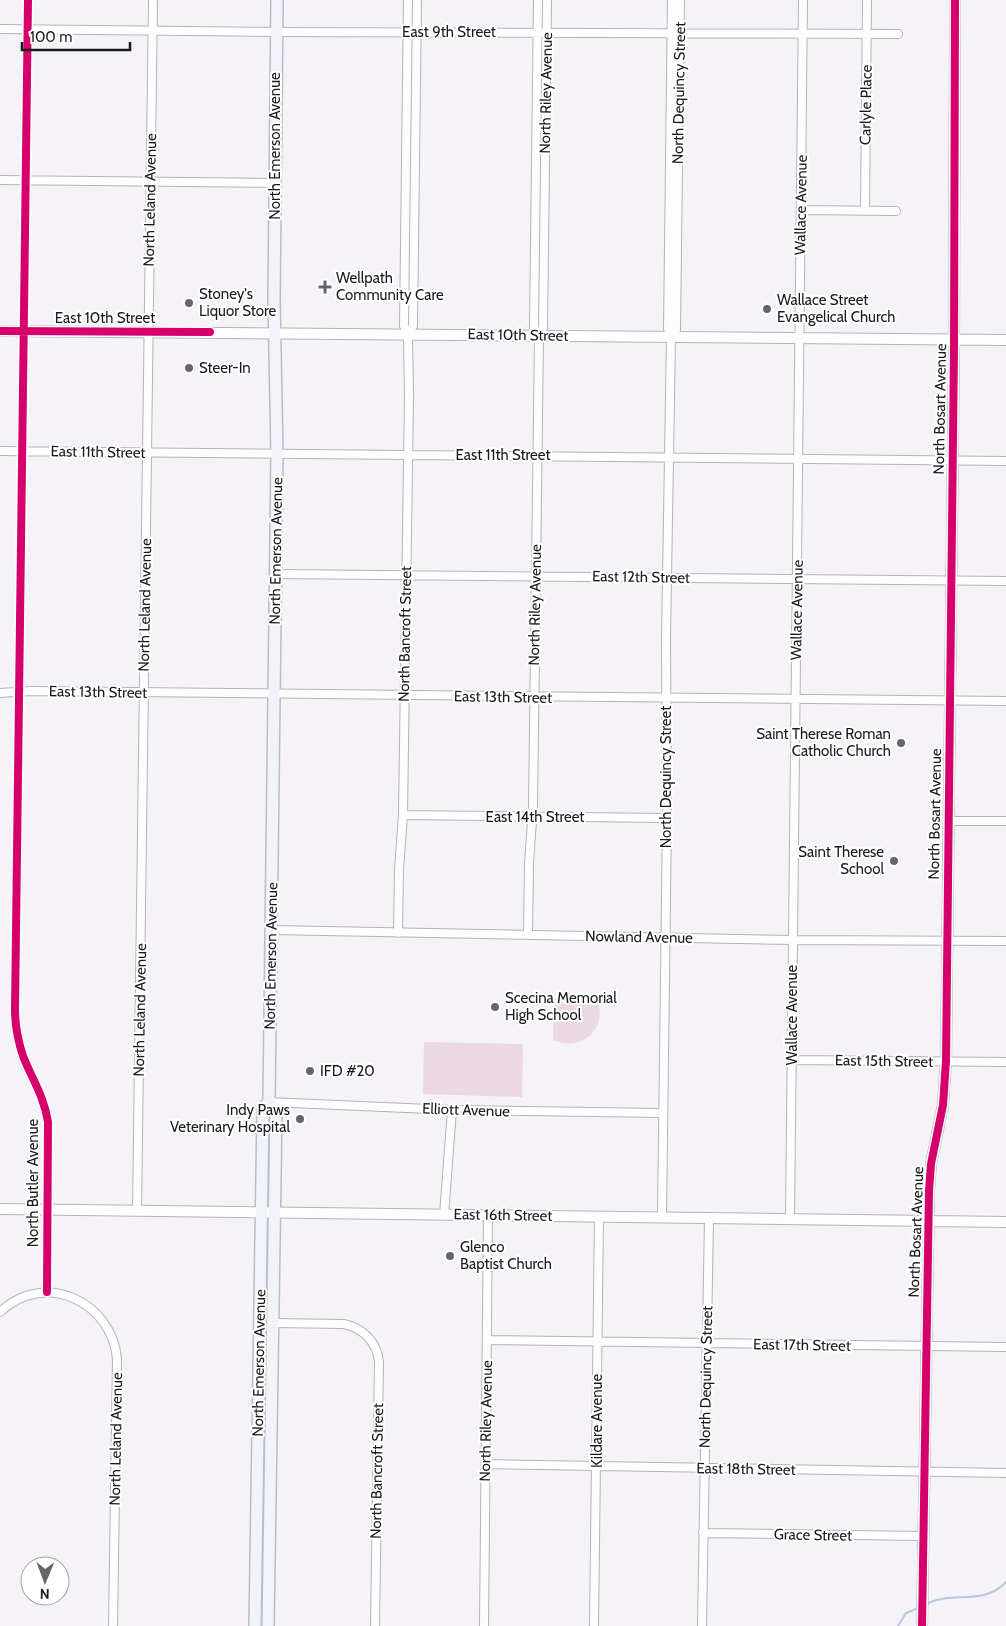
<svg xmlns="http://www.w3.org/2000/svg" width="1006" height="1626" viewBox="0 0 1006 1626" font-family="Cabin,sans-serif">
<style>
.green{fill:#ecd8e2}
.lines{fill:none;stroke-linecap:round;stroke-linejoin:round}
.stream{stroke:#b6c7e0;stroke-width:2}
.street-casing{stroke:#b5b3b8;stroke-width:10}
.secondary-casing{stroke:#b5b3b8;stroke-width:12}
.primary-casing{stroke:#bcbcc6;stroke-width:14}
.street{stroke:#fefdfe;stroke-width:8}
.secondary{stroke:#fefdfe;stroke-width:10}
.primary{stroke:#f2f3f8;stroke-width:11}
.cycleway-casing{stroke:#fff;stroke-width:11}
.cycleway{stroke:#d6006c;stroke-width:8}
.poi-dot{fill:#67656a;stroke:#fff;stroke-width:2}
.labels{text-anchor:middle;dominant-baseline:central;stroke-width:4;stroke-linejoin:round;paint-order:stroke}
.street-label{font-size:15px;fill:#1a191d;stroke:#fff}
.poi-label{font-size:15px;fill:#1a191d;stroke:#fff;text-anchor:start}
</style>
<rect width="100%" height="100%" fill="#f5f2f8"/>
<path class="green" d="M554,998H597C608,1029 583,1052 553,1040Z
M424,1042L523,1044L522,1097L423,1094Z"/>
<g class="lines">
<path class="stream" d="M928,1603C955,1591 983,1606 1006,1582
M898,1626L906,1613L916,1609"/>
<defs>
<path id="street" d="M28,0L15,1009C15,1025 18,1041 23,1056C32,1079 44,1096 48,1122L47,1292
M538,0L534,328L539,336
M0,29L276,32L898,34
M0,180L275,183
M801,210L896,211
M865,210L867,0
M408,334L413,326L417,0
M671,337L676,330L680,0
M0,451L1006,461
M276,574L1006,581
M0,693L31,691L1006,701
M403,815L667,818
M949,821H1006
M272,930L793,940L1006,941
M398,933L399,869L403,815L409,395L408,334L404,326L408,0
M528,935L529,863L533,807L539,336L543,328L547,0
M792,1060L1006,1062
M269,1102L452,1110L662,1113
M137,1211L153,0
M444,1215L452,1110
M662,1218L667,818L666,638L671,337L668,329L672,0
M790,1219L803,0
M0,1312C44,1270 112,1301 117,1359L113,1626
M273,1323L344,1324C363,1328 377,1342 379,1362L375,1626
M487,1340L1006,1347
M486,1464L1006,1473
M703,1533L923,1536
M484,1626L488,1215
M594,1626L599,1217
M702,1626L709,1218"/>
<path id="secondary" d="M0,331L1006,340
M0,1209L1006,1222
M922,1626L929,1191L931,1164L943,1105L946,1061L954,348L955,0"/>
<path id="primary" d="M255,1626L263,1111L265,1106L269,1102
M268,1626L276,1111L269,1102L277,454L274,300L277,0"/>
</defs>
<use href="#street" class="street-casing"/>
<use href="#secondary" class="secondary-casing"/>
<use href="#primary" class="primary-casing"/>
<use href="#street" class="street"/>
<use href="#secondary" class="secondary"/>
<use href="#primary" class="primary"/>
<defs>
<path id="cycleway" d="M28,0L15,1009C15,1025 18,1041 23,1056C32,1079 44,1096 48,1122L47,1292
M0,331L210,332
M922,1626L929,1191L931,1164L943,1105L946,1061L954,348L955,0"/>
</defs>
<use href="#cycleway" class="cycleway-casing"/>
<use href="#cycleway" class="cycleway"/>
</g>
<g class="poi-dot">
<path d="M322.5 279.5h5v5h5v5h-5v5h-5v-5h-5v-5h5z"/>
<circle cx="189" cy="303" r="5"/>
<circle cx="767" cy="309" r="5"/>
<circle cx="189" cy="368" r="5"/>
<circle cx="901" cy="743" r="5"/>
<circle cx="894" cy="861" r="5"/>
<circle cx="495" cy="1007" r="5"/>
<circle cx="310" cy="1071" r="5"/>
<circle cx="300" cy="1119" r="5"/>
<circle cx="450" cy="1256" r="5"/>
</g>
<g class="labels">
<g class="street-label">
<text x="449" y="32">East 9th Street</text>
<text transform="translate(546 93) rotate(-89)">North Riley Avenue</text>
<text transform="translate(679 93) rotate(-89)">North Dequincy Street</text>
<text transform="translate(866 105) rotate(-89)">Carlyle Place</text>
<text transform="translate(275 146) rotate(-90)">North Emerson Avenue</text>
<text transform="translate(150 200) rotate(-89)">North Leland Avenue</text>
<text transform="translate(801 205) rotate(-89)">Wallace Avenue</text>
<text x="105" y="318">East 10th Street</text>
<text transform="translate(518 335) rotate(1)">East 10th Street</text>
<text transform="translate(940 409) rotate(-89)">North Bosart Avenue</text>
<text transform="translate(98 452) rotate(1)">East 11th Street</text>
<text x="503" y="455">East 11th Street</text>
<text transform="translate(276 551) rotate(-89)">North Emerson Avenue</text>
<text transform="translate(641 577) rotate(1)">East 12th Street</text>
<text transform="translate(145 605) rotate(-89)">North Leland Avenue</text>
<text transform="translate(535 605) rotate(-89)">North Riley Avenue</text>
<text transform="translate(797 610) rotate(-89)">Wallace Avenue</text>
<text transform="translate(405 634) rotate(-89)">North Bancroft Street</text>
<text transform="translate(98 692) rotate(1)">East 13th Street</text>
<text transform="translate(503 697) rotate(1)">East 13th Street</text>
<text transform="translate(666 777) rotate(-90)">North Dequincy Street</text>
<text transform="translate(935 814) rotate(-89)">North Bosart Avenue</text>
<text x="535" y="817">East 14th Street</text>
<text transform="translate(639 937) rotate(1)">Nowland Avenue</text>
<text transform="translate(271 956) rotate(-89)">North Emerson Avenue</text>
<text transform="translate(140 1010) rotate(-89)">North Leland Avenue</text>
<text transform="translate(792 1015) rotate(-90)">Wallace Avenue</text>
<text transform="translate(884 1061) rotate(1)">East 15th Street</text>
<text transform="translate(466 1110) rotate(2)">Elliott Avenue</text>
<text transform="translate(33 1183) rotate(-90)">North Butler Avenue</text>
<text transform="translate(503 1215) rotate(1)">East 16th Street</text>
<text transform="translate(916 1232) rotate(-88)">North Bosart Avenue</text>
<text transform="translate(802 1345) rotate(1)">East 17th Street</text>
<text transform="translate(259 1363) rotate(-89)">North Emerson Avenue</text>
<text transform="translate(706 1377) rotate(-89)">North Dequincy Street</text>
<text transform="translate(486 1421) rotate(-89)">North Riley Avenue</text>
<text transform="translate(597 1421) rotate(-90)">Kildare Avenue</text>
<text transform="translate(116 1439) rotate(-89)">North Leland Avenue</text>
<text transform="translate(746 1469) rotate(1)">East 18th Street</text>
<text transform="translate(377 1471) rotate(-89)">North Bancroft Street</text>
<text transform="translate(813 1535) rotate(1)">Grace Street</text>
</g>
<g class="poi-label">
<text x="336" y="278">Wellpath<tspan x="336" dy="17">Community Care</tspan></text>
<text x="199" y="294">Stoney's<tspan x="199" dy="17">Liquor Store</tspan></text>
<text x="777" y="300">Wallace Street<tspan x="777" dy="17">Evangelical Church</tspan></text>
<text x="199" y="368">Steer-In</text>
<text x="891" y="734" text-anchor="end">Saint Therese Roman<tspan x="891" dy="17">Catholic Church</tspan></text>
<text x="884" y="852" text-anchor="end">Saint Therese<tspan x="884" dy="17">School</tspan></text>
<text x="505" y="998">Scecina Memorial<tspan x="505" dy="17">High School</tspan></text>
<text x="320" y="1071">IFD #20</text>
<text x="290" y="1110" text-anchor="end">Indy Paws<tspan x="290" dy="17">Veterinary Hospital</tspan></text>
<text x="460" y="1247">Glenco<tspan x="460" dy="17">Baptist Church</tspan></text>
</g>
</g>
<g transform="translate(45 1581) rotate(181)"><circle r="24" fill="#ffffff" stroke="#a3a3a5"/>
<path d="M0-4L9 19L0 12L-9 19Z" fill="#67656a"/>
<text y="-8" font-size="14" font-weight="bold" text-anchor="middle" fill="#1a191d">N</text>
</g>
<path d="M22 42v8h108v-8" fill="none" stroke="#1a191d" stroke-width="2.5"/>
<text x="30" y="42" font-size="15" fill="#1a191d" stroke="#ffffff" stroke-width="4" paint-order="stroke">100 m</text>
</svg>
